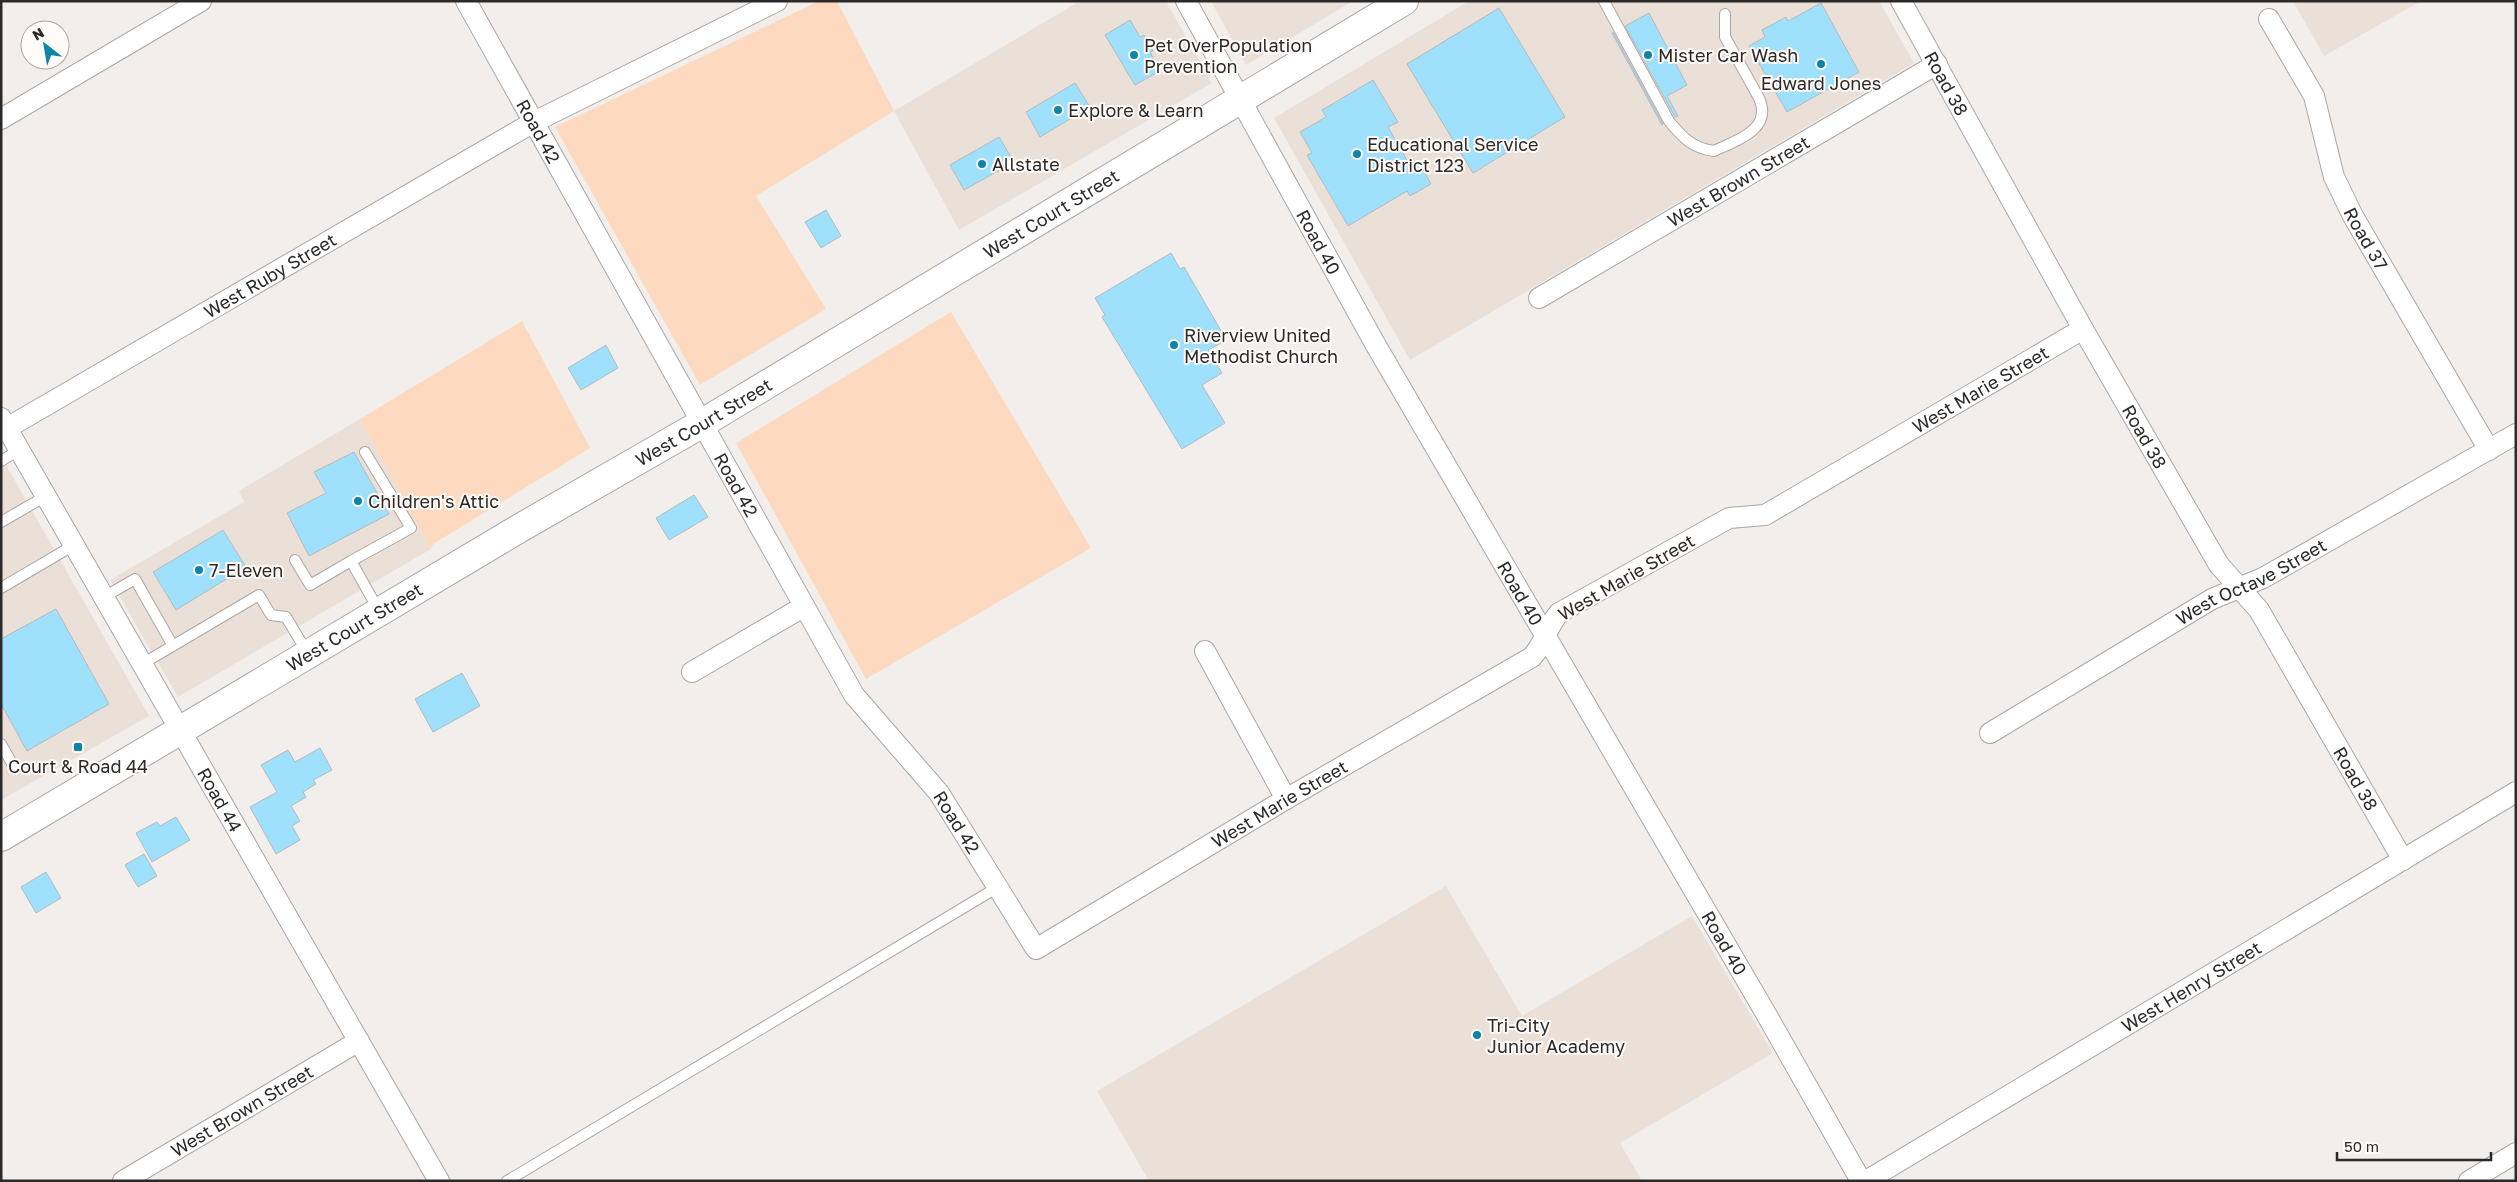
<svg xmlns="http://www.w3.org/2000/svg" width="2517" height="1182" viewBox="0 0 2517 1182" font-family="'Golos Text',sans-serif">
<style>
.built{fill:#ebe0d8}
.green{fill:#fdd9bf}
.building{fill:#9fe0fc;stroke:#b5babc}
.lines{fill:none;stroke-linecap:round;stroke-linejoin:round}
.service-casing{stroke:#aba6a4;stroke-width:12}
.minor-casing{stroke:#aba6a4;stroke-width:22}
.primary-casing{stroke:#aba6a4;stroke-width:30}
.service{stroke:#fff;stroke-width:10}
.minor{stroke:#fff;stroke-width:20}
.primary{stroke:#fff;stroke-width:28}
.poi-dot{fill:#0e84a9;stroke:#fffbf9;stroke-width:2}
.labels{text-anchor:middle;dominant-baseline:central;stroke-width:4;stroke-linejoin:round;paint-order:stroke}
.poi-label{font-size:18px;fill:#2c2a29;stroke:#fffbf9;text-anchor:start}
.street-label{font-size:18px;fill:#2c2a29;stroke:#fffbf9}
</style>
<rect width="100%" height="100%" fill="#f2eeeb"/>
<path class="built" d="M1080,1H1166L1212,83L959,230L894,111Z
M1211,1H1353L1246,65Z
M1469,1H1879L1914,63L1410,360L1274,118Z
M2293,1H2421L2324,56Z
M360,419L431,549L178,697L110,580L244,502L239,491Z
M1,456L149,716L1,800Z
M1446,886L1522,1016L1692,916L1773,1053L1620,1143L1642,1181H1149L1097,1091Z"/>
<path class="green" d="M819,1H837L894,111L756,196L826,309L700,385L555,127Z
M951,312L1091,548L866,679L736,443Z
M522,321L590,448L433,544L431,549L360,419Z"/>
<path class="building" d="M1821,3L1859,72L1787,112L1749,46L1765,37L1762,30L1786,17L1788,21Z
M1499,8L1565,117L1473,173L1407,64Z
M1649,13L1687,85L1667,96L1678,116L1675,117L1625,26Z
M1130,20L1140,37L1144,35L1153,51L1150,52L1160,71L1135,85L1105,35Z
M1613,32L1663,124L1662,125L1612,33Z
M1373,80L1398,122L1388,127L1412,169L1420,164L1431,184L1410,196L1407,191L1348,226L1307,155L1312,153L1300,132L1326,117L1322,110Z
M1075,83L1090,107L1040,137L1026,112Z
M999,137L1014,162L964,190L950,165Z
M826,210L841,236L821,248L805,222Z
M1171,253L1180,269L1184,267L1224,336L1218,339L1221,343L1208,350L1222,373L1202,385L1225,423L1182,449L1102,317L1105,315L1095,298Z
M606,345L618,368L581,390L568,368Z
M354,452L389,514L309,556L287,513L326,493L314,472Z
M694,495L708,517L669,540L656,518Z
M223,530L246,567L176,610L153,572Z
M56,609L109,704L27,751L1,704V639Z
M462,673L480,706L433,732L415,699Z
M320,748L332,770L313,780L316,784L303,792L306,797L291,806L300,821L292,826L300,840L276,854L250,807L277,792L261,765L288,750L295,762Z
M176,817L190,840L152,862L136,833L157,822L160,826Z
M144,854L157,876L138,887L125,865Z
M46,872L61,898L36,913L21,887Z"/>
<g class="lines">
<defs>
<path id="service" d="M1604,1L1669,121C1682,137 1692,148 1714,151C1738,140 1773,129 1759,98L1725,37V14
M1,461L19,450
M1,522L46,496
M295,560L310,585L351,561L379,611
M351,561L411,528L365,452
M1,588L74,545
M104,597L135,579L173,646
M142,664L259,595L271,615L286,617L308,654
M1,744L14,767
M507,1181L998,887"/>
<g id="minor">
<path id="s1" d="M466,1L854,695L939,793L1036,949L1286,799L1532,657C1544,644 1547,627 1559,613L1729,518L1765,515L2083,329"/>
<path id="s2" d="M1186,1L1374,342L1765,1012L1861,1181"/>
<path id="s3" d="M1901,1L2083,329L2219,565L2259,610L2403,860"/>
<path id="s4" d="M2269,19L2314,96L2334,177L2353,216L2489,450"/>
<path d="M1,119L201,1"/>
<path id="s5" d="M1539,298L1937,64"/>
<path id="s6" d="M1,418L439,1181"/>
<path id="s7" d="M7,428L532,123L777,1"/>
<path d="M1205,651L1286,799"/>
<path d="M692,672L803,607"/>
<path id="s8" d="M1990,733L2212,599L2263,578L2516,434"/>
<path id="s9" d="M123,1181L359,1041"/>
<path id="s10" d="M1866,1181L2516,792"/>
<path d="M2469,1181L2516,1153"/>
</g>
<g id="primary">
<path id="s11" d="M1,837L520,528L701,424L1404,1"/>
</g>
</defs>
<use href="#service" class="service-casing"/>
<use href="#minor" class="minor-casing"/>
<use href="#primary" class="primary-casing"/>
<use href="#service" class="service"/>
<use href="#minor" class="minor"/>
<use href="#primary" class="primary"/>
</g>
<g class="poi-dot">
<circle cx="1134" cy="55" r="5"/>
<circle cx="1648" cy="55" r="5"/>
<circle cx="1821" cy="64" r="5"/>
<circle cx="1058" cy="110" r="5"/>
<circle cx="1357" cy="154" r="5"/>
<circle cx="982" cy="164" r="5"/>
<circle cx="1174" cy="345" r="5"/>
<circle cx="358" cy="501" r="5"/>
<circle cx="199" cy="570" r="5"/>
<rect x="73" y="742" width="10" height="10" rx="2.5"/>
<circle cx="1477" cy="1035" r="5"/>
</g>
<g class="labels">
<g class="poi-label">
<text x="1144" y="45">Pet OverPopulation<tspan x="1144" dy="21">Prevention</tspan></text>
<text x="1658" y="55">Mister Car Wash</text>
<text x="1821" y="83" text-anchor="middle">Edward Jones</text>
<text x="1068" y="110">Explore &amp; Learn</text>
<text x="1367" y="144">Educational Service<tspan x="1367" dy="21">District 123</tspan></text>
<text x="992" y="164">Allstate</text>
<text x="1184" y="335">Riverview United<tspan x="1184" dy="21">Methodist Church</tspan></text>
<text x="368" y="501">Children's Attic</text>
<text x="209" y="570">7-Eleven</text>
<text x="78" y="766" text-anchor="middle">Court &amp; Road 44</text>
<text x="1487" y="1025">Tri-City<tspan x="1487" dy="21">Junior Academy</tspan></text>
</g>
<g class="street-label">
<text stroke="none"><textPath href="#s3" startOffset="94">Road 38</textPath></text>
<text stroke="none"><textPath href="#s1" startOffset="149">Road 42</textPath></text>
<text stroke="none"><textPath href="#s5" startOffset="231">West Brown Street</textPath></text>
<text stroke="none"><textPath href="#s11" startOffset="1221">West Court Street</textPath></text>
<text stroke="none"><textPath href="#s4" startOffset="242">Road 37</textPath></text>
<text stroke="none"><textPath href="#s2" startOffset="275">Road 40</textPath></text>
<text stroke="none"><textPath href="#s7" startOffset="304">West Ruby Street</textPath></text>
<text stroke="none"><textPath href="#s1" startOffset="2216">West Marie Street</textPath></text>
<text stroke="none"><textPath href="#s11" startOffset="816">West Court Street</textPath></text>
<text stroke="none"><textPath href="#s3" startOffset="499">Road 38</textPath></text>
<text stroke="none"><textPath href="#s1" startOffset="554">Road 42</textPath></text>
<text transform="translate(1626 577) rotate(-30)">West Marie Street</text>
<text stroke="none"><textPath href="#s8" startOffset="302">West Octave Street</textPath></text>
<text stroke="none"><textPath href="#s2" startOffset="680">Road 40</textPath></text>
<text stroke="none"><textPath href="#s11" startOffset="411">West Court Street</textPath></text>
<text stroke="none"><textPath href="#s3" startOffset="902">Road 38</textPath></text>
<text stroke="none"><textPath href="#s6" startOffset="440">Road 44</textPath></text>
<text stroke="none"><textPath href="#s1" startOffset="1392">West Marie Street</textPath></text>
<text stroke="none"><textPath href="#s1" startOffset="959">Road 42</textPath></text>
<text stroke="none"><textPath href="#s2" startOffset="1085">Road 40</textPath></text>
<text stroke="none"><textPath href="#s10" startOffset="379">West Henry Street</textPath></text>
<text stroke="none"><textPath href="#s9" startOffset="138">West Brown Street</textPath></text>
</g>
</g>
<rect width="2517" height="1182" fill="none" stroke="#2c2a29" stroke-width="5"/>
<g transform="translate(45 45) rotate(329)"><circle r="24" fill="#fffbf9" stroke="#aba7a6"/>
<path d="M0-4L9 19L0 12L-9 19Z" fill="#0e84a9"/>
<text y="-8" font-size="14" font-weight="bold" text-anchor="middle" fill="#2c2a29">N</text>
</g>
<path d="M2337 1152v8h154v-8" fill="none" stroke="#2c2a29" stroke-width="2.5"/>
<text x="2344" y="1152" font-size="15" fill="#2c2a29" stroke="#fffbf9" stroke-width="4" paint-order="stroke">50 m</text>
</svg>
